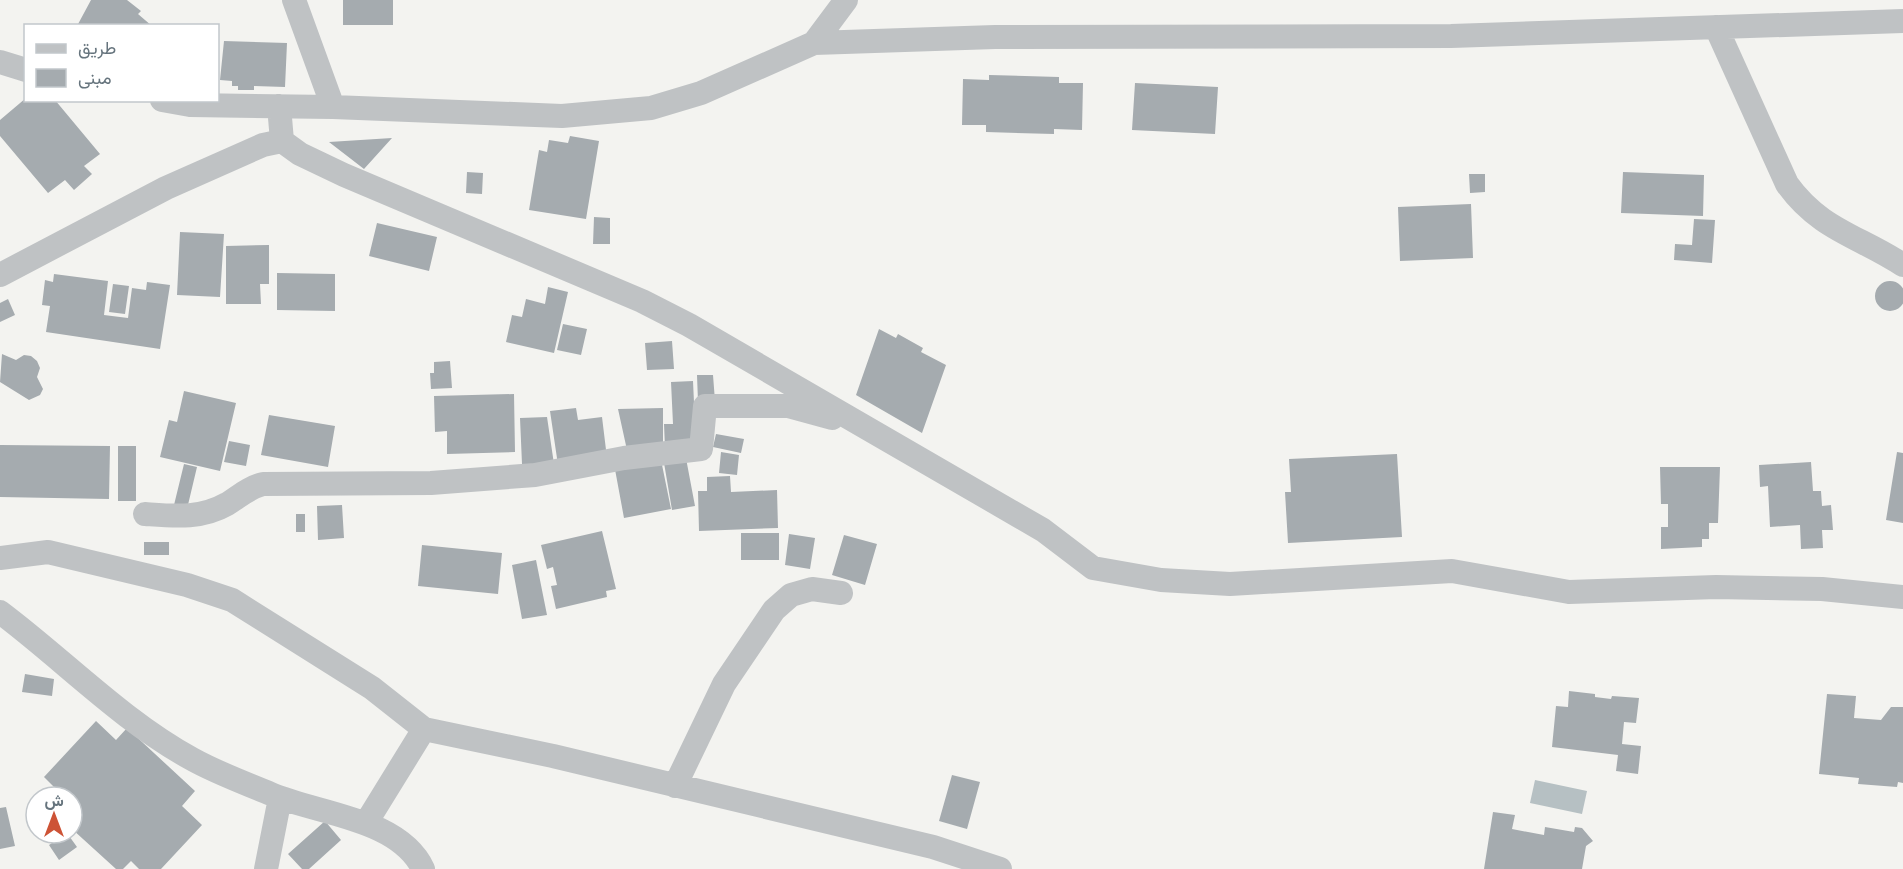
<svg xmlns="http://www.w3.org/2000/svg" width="1903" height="869" viewBox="0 0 1903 869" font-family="'PT Sans',Vazirmatn,sans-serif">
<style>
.water{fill:#b6c0c3}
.building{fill:#a5abaf}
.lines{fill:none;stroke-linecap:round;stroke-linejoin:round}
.street{stroke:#bfc2c4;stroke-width:24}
</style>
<rect width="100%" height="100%" fill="#f3f3f0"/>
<path class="water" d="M1535,780L1587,791L1582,814L1530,803Z"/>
<path class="building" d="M91,0H127L141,11L138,14L152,26H77Z
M343,0H393V25H343Z
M224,41L287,43L285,87L254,86V90H238V86H232V81L220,80Z
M989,75L1059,77V83H1083L1082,130L1054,129V134L986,132V125H962L963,79L989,80Z
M1135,83L1218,87L1215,134L1132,130Z
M26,98V100H55L100,154L84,166L92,174L74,190L65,180L48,193L0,136V120Z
M570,136L599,141L586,219L529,210L539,150L547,152L549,140L568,143Z
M392,138L364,169L329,142Z
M467,172L483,173L482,194L466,193Z
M1623,172L1704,175L1703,216L1621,213Z
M1469,174H1485V192L1470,193Z
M1471,204L1473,258L1400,261L1398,207Z
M594,217L610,218V244H593Z
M1694,219L1715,220L1712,263L1674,260L1675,244L1692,245Z
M377,223L437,237L429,271L369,256Z
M180,232L224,234L220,297L177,295Z
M269,245V284H260L261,304H226V246Z
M277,273L335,274V311L277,310Z
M54,274L108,281L104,315L128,318L132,288L146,290L147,282L170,285L160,349L46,332L50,306L42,305L45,280L53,282Z
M1875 296a15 15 0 1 1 30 0a15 15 0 1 1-30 0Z
M113,284L129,286L125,314L109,312Z
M548,287L568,292L554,353L506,342L512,315L522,317L526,299L545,304Z
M8,299L15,315L0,322V303Z
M563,324L587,329L581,355L557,350Z
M879,329L896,338L898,334L923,348L921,352L946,365L922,433L856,395Z
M672,341L674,369L647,370L645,343Z
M2,354L16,360L24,355L31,356L37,361L40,368L37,377L43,389L40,395L29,400L0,382Z
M450,361L452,388L431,389L430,373H434V362Z
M697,375H713L715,401L698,402Z
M693,381L696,446L665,448L664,424H673L671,382Z
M184,391L236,403L220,471L160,457L169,420L177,422Z
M514,394L515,452L447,454V431L435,432L434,396Z
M576,408L578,420L602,417L607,458L558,465L550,411Z
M663,408V448L627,450L618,409Z
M269,415L335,426L328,467L261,455Z
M547,417L554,464H522L520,418Z
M716,434L744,439L741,453L713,447Z
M229,441L250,445L246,466L224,462Z
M0,445L110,446L109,499L0,497Z
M118,446H136V501H118Z
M721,452L739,455L737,475L719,473Z
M1897,452L1903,453V523L1886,520Z
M685,453L695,506L672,510L663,457Z
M1397,454L1402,537L1288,543L1285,492H1291L1289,459Z
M660,455L671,509L624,518L614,464Z
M1811,462L1813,491H1821L1822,506L1831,505L1833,530H1822L1823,548L1801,549L1800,525L1770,527L1768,486L1760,487L1759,465Z
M184,464L197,467L187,509L174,505Z
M1660,467H1720L1718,523H1709V539H1702V547L1661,549V527H1668V504H1661Z
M730,476L731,492L777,490L778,528L699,531L698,491H707V477Z
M342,505L344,538L318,540L317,506Z
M296,514H305V532H296Z
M602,531L616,589L606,591L607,597L556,609L551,586L557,585L553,567L547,569L541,545Z
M741,533H779V560H741Z
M789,534L815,538L810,569L785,565Z
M844,535L877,544L865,585L832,575Z
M144,542H169V555H144Z
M422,545L502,553L498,594L418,586Z
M536,560L547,615L522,619L512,565Z
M25,674L54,679L52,696L22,692Z
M1569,691L1595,694V697L1611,699L1612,696L1639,698L1636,723L1624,722L1622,744L1641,746L1638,774L1616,771L1618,755L1552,747L1556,706L1568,707Z
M1827,694L1856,696L1854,718L1881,720L1891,707H1903V783L1898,782L1897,787L1858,784L1859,778L1819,774Z
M96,721L116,740L127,728L195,791L182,806L202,825L161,869H139L131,861L123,869H116L72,829V797H61L62,795L44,777Z
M952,775L980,782L967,829L939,821Z
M6,807L15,846L0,849V808Z
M1493,812L1515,815L1512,829L1544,835L1545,827L1574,832L1575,827L1582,828L1593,841L1586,846L1582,869H1484Z
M325,821L341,840L309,869H302L288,854Z
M67,833L77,847L59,860L49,845Z"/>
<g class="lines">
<path class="street" d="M294,0L333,107
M1716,27L1787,184C1820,230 1859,236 1903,265
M814,43L995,37L1451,36L1903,21
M0,62L26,70
M162,100L190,105L333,107L562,116L651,108L701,93L814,43L846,0
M282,141L300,154L344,175L642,301L689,325L1043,530L1093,568L1161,580L1230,584L1452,571L1569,592L1716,587L1822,589L1903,597
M0,275L166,188L263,145L282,141L279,106
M145,514C174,516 201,519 227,504C240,496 248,488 263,484L431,483L535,475L624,458L701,449L705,406H788L832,418
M0,558L48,552L187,585L232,600L372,688L424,729
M0,612C64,660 121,720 192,759C217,773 245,783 271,794C317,814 399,818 423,869
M675,786L724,684L774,610L791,595L812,589L841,593
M366,823L424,729L553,756L933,847L1000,869
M266,869L280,798"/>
</g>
<rect x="24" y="24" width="195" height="78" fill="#ffffff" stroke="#c2c7cb" stroke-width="1.5"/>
<rect x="36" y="44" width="30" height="9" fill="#bfc2c4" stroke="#c2c7cb" stroke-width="1.5"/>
<text x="78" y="54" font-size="18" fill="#66747d">طريق</text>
<rect x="36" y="69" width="30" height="18" fill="#a5abaf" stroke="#c2c7cb" stroke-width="1.5"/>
<text x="78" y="84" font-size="18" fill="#66747d">مبنى</text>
<g transform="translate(54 815)"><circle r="28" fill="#ffffff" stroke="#c2c7cb" stroke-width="1.5"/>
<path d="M0-4.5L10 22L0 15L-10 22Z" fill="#cd5336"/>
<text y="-9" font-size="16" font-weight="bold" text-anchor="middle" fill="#66747d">ش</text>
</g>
</svg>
